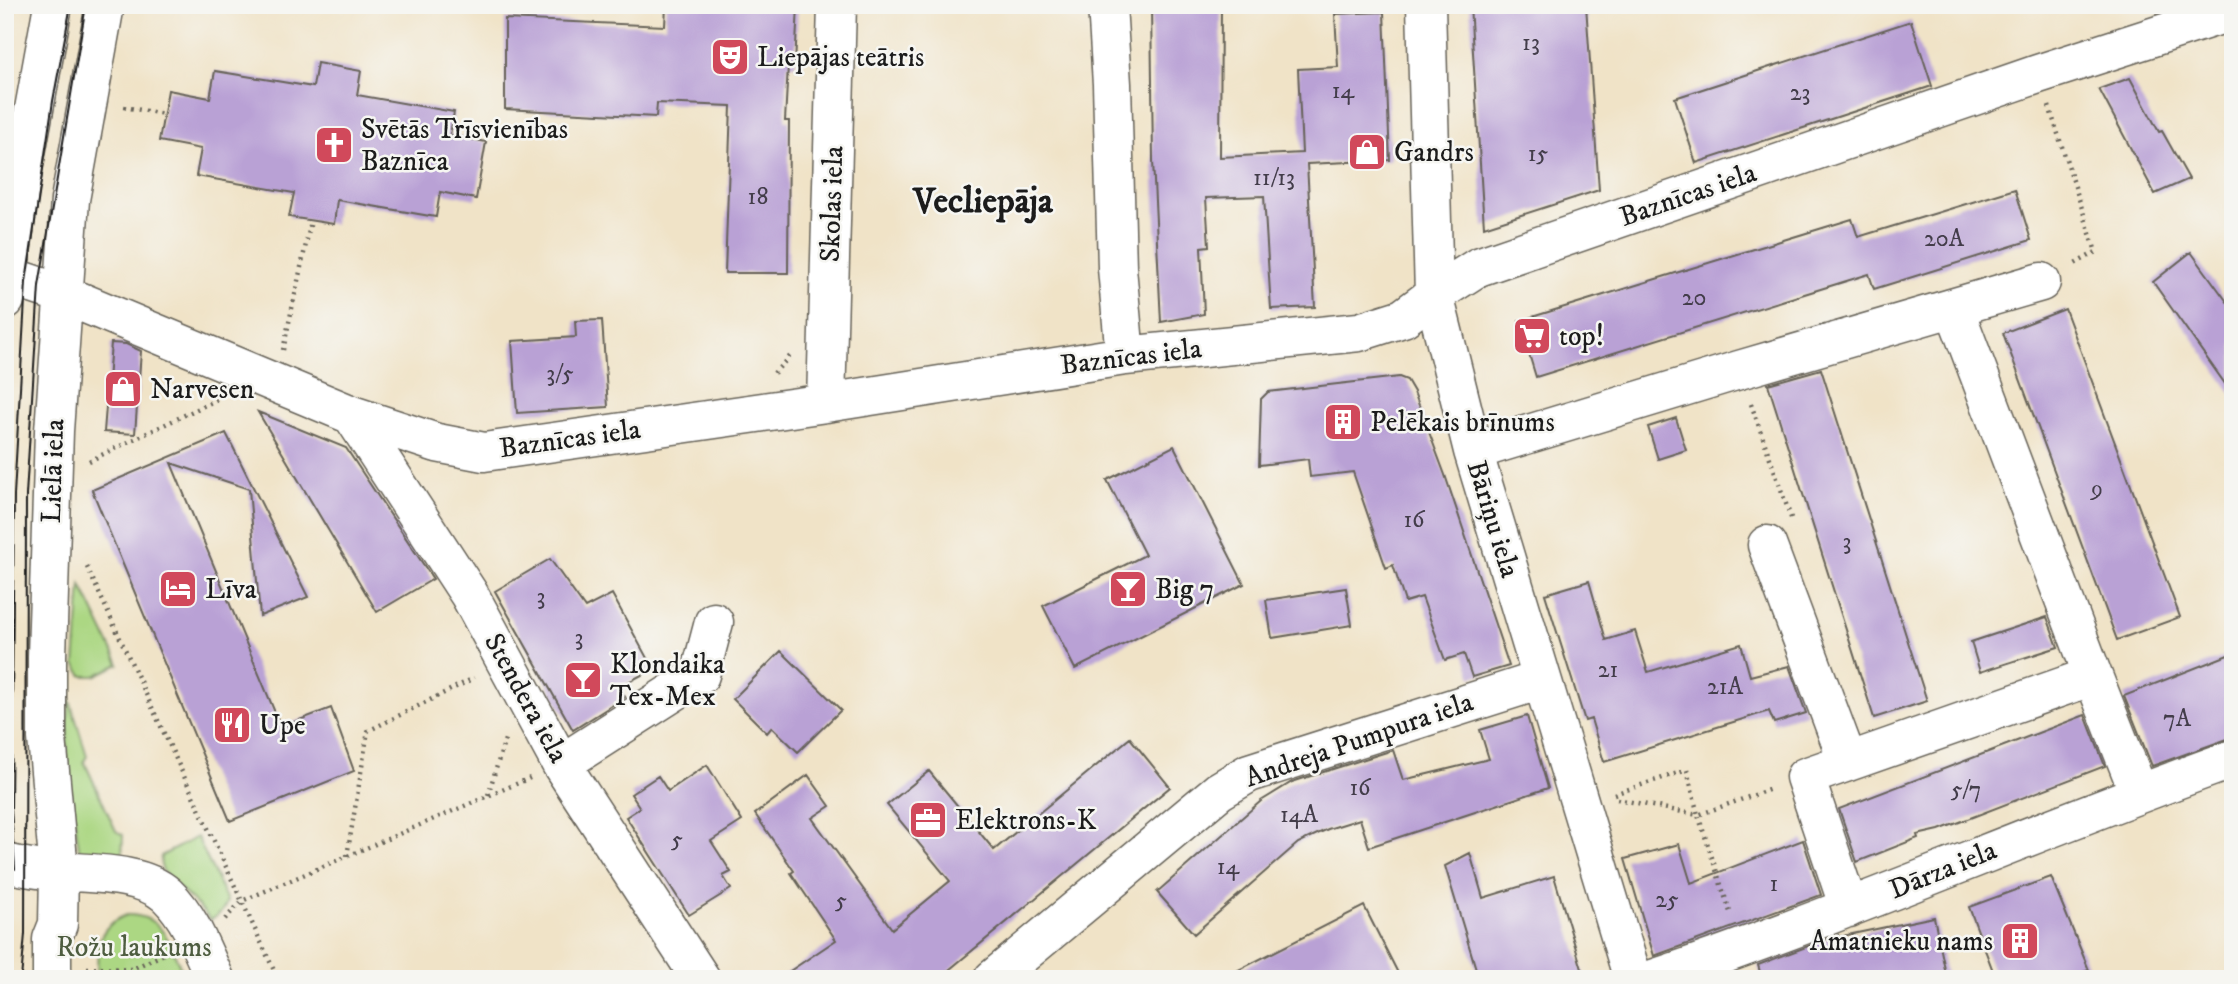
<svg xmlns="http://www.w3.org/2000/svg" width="2238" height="984" viewBox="0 0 2238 984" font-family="'IM FELL DW Pica',serif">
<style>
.green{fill:#acd783;stroke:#647a50;stroke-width:2}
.building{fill:#b9a1d5}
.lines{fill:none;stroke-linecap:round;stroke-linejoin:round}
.minor-casing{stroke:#666258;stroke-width:41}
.path{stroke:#666258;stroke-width:4.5;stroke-dasharray:2 5;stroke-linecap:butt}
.minor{stroke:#fff;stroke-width:38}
.tram{stroke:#1c1c1c;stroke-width:2}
.labels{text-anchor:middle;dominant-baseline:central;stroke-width:5;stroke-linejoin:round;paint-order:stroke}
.number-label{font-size:24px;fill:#433d4a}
.poi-label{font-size:28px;fill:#1c1c1c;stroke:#f6f6f2;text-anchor:start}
.street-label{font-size:28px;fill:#1c1c1c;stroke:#f6f6f2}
.park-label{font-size:28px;fill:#4e5d40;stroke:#f6f6f2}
.district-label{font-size:35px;font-weight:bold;fill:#1c1c1c;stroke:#f6f6f2}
</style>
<rect width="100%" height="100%" fill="#f6f6f2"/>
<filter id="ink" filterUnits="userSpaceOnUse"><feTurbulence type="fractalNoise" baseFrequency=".0143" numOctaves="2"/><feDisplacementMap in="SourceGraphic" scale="14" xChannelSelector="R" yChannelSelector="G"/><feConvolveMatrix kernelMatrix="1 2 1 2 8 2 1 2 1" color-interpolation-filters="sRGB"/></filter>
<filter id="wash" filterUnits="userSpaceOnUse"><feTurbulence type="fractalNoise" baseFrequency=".00686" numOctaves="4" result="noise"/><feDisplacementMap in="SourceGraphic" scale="28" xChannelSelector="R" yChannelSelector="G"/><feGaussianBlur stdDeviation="1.57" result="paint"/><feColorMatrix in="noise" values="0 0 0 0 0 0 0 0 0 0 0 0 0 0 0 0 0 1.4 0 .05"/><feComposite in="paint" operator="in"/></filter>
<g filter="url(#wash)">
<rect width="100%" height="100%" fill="#f0e3c7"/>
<path class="green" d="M81,585L119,664L95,676H83L75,664Z
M69,697L87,756L84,761L116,831L123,835L122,857L115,863L80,856L69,778L67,744Z
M197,837L227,901C224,911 219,915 210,920C196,900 177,890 164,872C160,867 160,862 161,856Z
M127,915C165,914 172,949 185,979H97C98,949 94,927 127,915Z"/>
<g id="blocks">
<path class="building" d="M666,5H798L795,65H788L785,121H789L788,273H725L731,106L657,103L656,117L505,109V19L665,26Z
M1151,5H1221L1220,157L1302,153L1298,69L1338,67L1335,14L1384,12L1390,160L1307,164L1315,307L1271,309L1264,196L1206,198L1209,246L1201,247L1204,314L1161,322L1153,161Z
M1470,5H1586L1599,190L1484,227Z
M1911,21L1932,86L1696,163L1675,98Z
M317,63L361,71L357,95L454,112L450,135L486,142L476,199L440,192L436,217L337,200L334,224L289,217L294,193L196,176L201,149L159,141L168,90L210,98L215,71L313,87Z
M2130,78L2159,132L2162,131L2189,179L2155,194L2099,89Z
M2015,189L2031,240L1874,289L1869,274L1536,377L1519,321L1852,219L1858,237Z
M2191,252L2233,310V395L2153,282Z
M2065,309L2180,617L2117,640L2003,333Z
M602,320L608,407L517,413L512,341L576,337L575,321Z
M111,343L126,344L141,351L135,434L104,432Z
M1821,369L1927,701L1874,718L1768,384Z
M1399,377L1407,380L1414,392L1445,475L1509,666L1472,677L1464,654L1445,660L1422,597L1405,602L1393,565L1386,568L1353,472L1310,477L1308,459L1259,465L1261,399L1268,392Z
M258,412L346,448L433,579L377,612Z
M1676,418L1686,450L1658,459L1648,427Z
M226,433L308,597L260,616L249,489L171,463L281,727L331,708L354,771L230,821L92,490Z
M1174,446L1244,584L1075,669L1043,606L1145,555L1107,480Z
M550,559L585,608L612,594L653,669L619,687L625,697L573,730L495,591Z
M1589,581L1606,640L1635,631L1648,672L1741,644L1750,676L1789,666L1806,713L1774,723L1769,711L1604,762L1591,719L1585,721L1545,594Z
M1346,588L1352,625L1272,638L1266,600Z
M2047,617L2058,647L1980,672L1971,642Z
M781,651L841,710L798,752L772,727L767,733L733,699Z
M2233,653V737L2152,766L2124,696Z
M2085,715L2105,766L1939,830L1917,835L1918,838L1857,862L1839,809Z
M1527,716L1548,788L1369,847L1360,819L1328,829L1298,843L1194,934L1157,892L1261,801L1292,782L1393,750L1403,780L1489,759L1480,730Z
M1130,738L1170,787L938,979H778L836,940L791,873L794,871L755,814L808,775L830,806L812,818L892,929L950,881L887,805L929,771L994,850Z
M707,765L742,821L711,841L731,872L723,876L731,889L689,915L626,817L640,808L631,794L658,776L668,791Z
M1803,840L1821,895L1654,956L1625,859L1679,844L1691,883Z
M1470,853L1483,898L1554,876L1585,979H1479L1445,866Z
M2051,877L2089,970L2065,979H1996L1969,907Z
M1364,906L1401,979H1221Z
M1934,917L1947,979H1762L1758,965L1838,935V937Z"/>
</g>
</g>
<g filter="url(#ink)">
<use href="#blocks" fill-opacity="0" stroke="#666258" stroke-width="2"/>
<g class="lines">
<defs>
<path id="minor" d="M1107,5L1112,84L1117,268L1125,356
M1426,5L1434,295L1473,451L1633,979
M8,276L62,294L352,415L437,443L484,452L826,403L1125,356L1359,332L1403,318L1434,295L1478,267L2038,74L2233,11
M5,300L19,192L53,5
M1954,308L2093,676L2139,793
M826,403L837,5
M352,415L469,594L561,764L701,979
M1473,451L1739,370L2041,282
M1767,545L1848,762
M561,764L700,675L714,622
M5,863C23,867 40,870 58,871C91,874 142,872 167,895C190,917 202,950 215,979
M1849,908L1805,777L2093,676
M52,979V939L58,924L59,871L47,738V656L54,431L70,200L105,5
M993,979L1219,791L1249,773L1541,680
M1653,979C1849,913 2038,829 2233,759"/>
</defs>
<use href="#minor" class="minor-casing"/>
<path class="path" d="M2049,106L2096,252L2073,265
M124,107L164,114
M283,350L311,221
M774,373L792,354
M1751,404L1791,518
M89,461L220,398
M87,567L278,979
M1614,794L1687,770L1698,815L1771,789
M488,795L506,736
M1617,799L1698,815L1731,915
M347,856L368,731L474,678
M225,919L242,901L530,778
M87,968L132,969L166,953"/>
<use href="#minor" class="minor"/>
<path class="tram" d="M15,869L11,809L14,495L26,282L53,101L71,5
M21,979L25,934L26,495L39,286L86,5"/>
</g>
</g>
<defs>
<symbol id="theatre-square" viewBox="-11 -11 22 22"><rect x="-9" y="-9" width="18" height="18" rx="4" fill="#d1495b" stroke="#f6f6f2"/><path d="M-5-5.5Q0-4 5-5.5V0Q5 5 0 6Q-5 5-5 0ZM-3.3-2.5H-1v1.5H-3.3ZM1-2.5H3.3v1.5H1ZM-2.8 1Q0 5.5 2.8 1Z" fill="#fff"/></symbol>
<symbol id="church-square" viewBox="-11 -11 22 22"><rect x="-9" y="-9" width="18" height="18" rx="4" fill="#d1495b" stroke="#f6f6f2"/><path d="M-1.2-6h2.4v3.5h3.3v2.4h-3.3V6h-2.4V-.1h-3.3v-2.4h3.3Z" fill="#fff"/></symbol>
<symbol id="shop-square" viewBox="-11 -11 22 22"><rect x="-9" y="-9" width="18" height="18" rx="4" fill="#d1495b" stroke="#f6f6f2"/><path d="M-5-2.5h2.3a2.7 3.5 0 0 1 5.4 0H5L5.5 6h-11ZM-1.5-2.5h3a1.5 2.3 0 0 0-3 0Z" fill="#fff"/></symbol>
<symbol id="supermarket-square" viewBox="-11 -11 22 22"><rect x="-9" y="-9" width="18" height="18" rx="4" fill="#d1495b" stroke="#f6f6f2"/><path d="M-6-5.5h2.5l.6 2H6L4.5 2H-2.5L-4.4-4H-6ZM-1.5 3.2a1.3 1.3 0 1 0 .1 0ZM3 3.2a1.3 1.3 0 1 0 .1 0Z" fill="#fff"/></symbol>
<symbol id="building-square" viewBox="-11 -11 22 22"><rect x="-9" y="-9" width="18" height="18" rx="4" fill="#d1495b" stroke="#f6f6f2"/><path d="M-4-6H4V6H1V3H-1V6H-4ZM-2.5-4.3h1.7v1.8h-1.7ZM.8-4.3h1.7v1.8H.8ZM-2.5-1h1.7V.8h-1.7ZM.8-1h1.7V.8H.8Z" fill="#fff"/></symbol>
<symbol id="hotel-square" viewBox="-11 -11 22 22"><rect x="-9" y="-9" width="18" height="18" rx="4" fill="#d1495b" stroke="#f6f6f2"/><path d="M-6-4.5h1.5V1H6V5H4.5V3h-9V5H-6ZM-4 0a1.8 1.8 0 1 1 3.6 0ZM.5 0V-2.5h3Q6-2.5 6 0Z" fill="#fff"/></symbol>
<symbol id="bar-square" viewBox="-11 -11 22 22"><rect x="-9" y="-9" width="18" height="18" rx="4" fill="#d1495b" stroke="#f6f6f2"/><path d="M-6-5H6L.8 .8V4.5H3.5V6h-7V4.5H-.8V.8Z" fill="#fff"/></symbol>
<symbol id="restaurant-square" viewBox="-11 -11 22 22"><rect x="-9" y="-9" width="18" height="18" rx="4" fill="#d1495b" stroke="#f6f6f2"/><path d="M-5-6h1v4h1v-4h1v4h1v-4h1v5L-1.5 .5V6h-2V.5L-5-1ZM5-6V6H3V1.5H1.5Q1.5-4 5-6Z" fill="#fff"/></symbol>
<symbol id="office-square" viewBox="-11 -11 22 22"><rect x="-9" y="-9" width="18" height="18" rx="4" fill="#d1495b" stroke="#f6f6f2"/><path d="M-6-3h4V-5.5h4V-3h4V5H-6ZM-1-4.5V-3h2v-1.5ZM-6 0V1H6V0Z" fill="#fff"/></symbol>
</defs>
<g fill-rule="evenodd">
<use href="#theatre-square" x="708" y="35" width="44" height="44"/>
<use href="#church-square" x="312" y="123" width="44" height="44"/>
<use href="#shop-square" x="1345" y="130" width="44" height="44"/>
<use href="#supermarket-square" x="1510" y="314" width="44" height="44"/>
<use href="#shop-square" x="101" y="367" width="44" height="44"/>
<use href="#building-square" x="1321" y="400" width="44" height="44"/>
<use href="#hotel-square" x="156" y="567" width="44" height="44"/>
<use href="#bar-square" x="1106" y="567" width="44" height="44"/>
<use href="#bar-square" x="561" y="658" width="44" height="44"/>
<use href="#restaurant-square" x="210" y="703" width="44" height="44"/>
<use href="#office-square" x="906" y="798" width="44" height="44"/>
<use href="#building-square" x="1998" y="919" width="44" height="44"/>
</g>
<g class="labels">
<g class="number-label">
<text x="1531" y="43">13</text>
<text x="1343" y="91">14</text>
<text x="1800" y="93">23</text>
<text x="1538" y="154">15</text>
<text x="1274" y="178">11/13</text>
<text x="758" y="197">18</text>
<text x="1944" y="239">20A</text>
<text x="1694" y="298">20</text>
<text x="560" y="374">3/5</text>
<text x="2097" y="489">9</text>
<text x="1414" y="520">16</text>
<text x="1847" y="542">3</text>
<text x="541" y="597">3</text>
<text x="579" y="638">3</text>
<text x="1608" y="670">21</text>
<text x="1725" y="687">21A</text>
<text x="2177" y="719">7A</text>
<text x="1360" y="788">16</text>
<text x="1966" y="790">5/7</text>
<text x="1299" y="815">14A</text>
<text x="677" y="840">5</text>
<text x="1228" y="867">14</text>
<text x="1774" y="884">1</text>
<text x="1667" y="900">25</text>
<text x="841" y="901">5</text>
</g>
<g class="poi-label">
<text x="757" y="57">Liepājas teātris</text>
<text x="361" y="129">Svētās Trīsvienības<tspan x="361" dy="32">Baznīca</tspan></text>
<text x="1394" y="152">Gandrs</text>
<text x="1559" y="336">top!</text>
<text x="150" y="389">Narvesen</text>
<text x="1370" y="422">Pelēkais brīnums</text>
<text x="205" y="589">Līva</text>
<text x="1155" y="589">Big 7</text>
<text x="610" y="664">Klondaika<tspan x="610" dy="32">Tex-Mex</tspan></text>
<text x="259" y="725">Upe</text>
<text x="955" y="820">Elektrons-K</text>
<text x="1993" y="941" text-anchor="end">Amatnieku nams</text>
</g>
<g class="street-label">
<text transform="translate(1688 195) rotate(-19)">Baznīcas iela</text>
<text transform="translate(832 204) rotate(-88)">Skolas iela</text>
<text transform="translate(1131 357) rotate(-7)">Baznīcas iela</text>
<text transform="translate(570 439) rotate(-8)">Baznīcas iela</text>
<text transform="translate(53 471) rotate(-88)">Lielā iela</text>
<text transform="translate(1493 519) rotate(73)">Bāriņu iela</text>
<text transform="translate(526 698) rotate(61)">Stendera iela</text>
<text transform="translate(1359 740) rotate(-19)">Andreja Pumpura iela</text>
<text transform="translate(1943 870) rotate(-22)">Dārza iela</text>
</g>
<g class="park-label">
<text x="134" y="947">Rožu laukums</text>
</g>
<g class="district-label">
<text x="983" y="202">Vecliepāja</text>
</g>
</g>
<rect width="2238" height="984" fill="none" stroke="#f6f6f2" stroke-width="28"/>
</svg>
